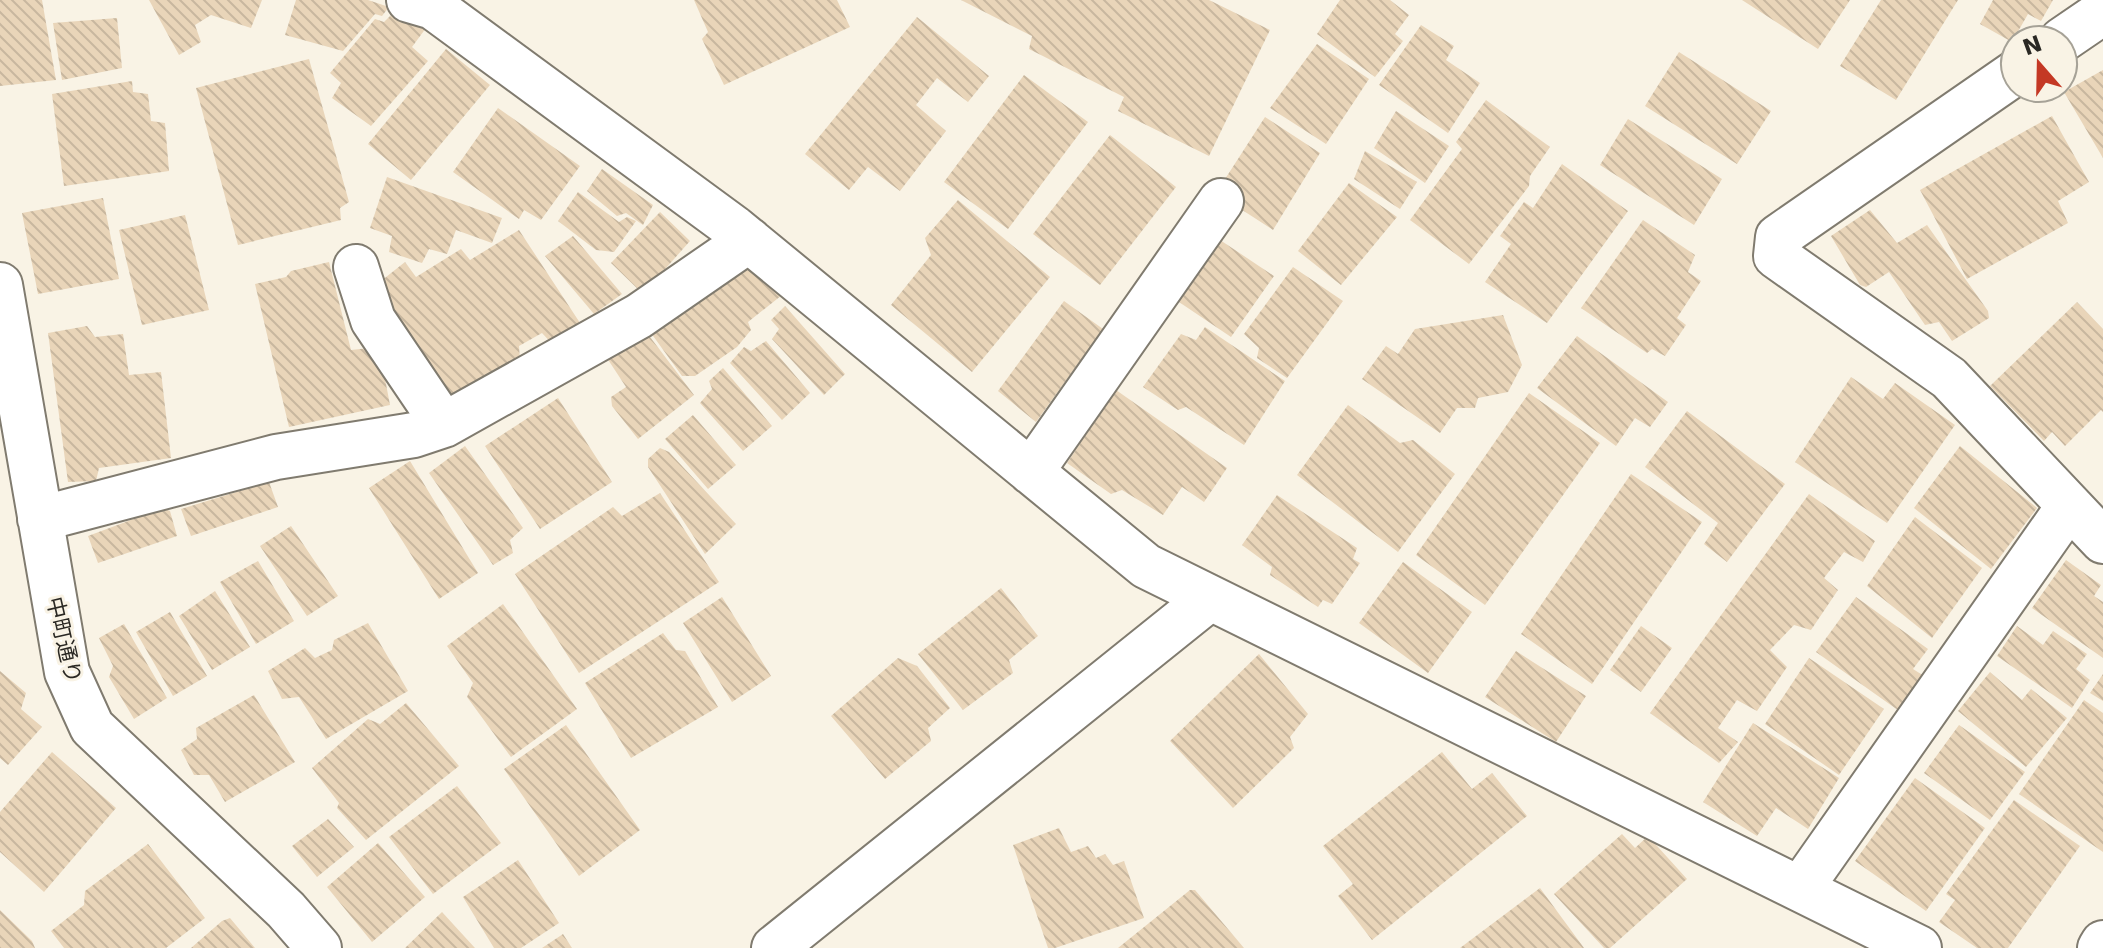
<svg xmlns="http://www.w3.org/2000/svg" width="2103" height="948" viewBox="0 0 2103 948" font-family="'DejaVu Sans','Noto Sans JP',sans-serif">
<style>
.building{fill:url(#building-back-hatch)}
.lines{fill:none;stroke-linecap:round;stroke-linejoin:round}
.minor-casing{stroke:#807b6f;stroke-width:48}
.minor{stroke:#fff;stroke-width:44}
.labels{text-anchor:middle;dominant-baseline:central;stroke-width:6;stroke-linejoin:round;paint-order:stroke}
.street-label{font-size:22px;fill:#2a2823;stroke:#f9f3e5}
</style>
<defs>
<pattern id="building-back-hatch" width="6" height="6" patternUnits="userSpaceOnUse" patternTransform="scale(2)"><rect width="6" height="6" fill="#e9d5b9"/><path d="M-1 5l2 2M0 0l6 6M5-1l2 2" fill="none" stroke="#c8b79f"/></pattern>
</defs>
<rect width="100%" height="100%" fill="#f9f3e5"/>
<path class="building" d="M0,0H42L56,80L0,86Z
M149,0H262L251,28L211,15L195,25L201,42L179,55Z
M296,0H368L389,7L382,16L375,14L343,51L285,35Z
M694,0H837L850,27L724,85L702,39L708,32Z
M961,0H1209L1270,30L1209,156L1118,111L1124,97L1029,49L1032,36Z
M1340,0H1390L1409,15L1395,34L1403,41L1375,77L1317,34Z
M1742,0H1850L1818,49Z
M1881,0H1958L1896,100L1840,66Z
M1993,0H2053L2041,21L2028,14L2012,42L1980,24Z
M398,8L426,28L412,47L428,61L371,126L332,98L341,83L330,73L375,19L384,22Z
M917,17L989,76L968,102L937,78L916,105L946,131L900,191L868,167L849,190L805,154Z
M117,18L122,68L62,80L53,23Z
M1421,25L1454,46L1446,60L1480,83L1448,133L1379,85Z
M1317,44L1369,79L1326,144L1270,108Z
M446,49L490,85L411,180L368,144Z
M1679,52L1771,111L1737,164L1645,106Z
M309,59L349,202L340,208L341,220L238,245L196,88Z
M2103,70V158L2064,92Z
M1024,75L1088,122L1008,229L944,182Z
M132,81L133,92L148,94L151,121L165,123L169,171L64,186L52,94Z
M1486,100L1550,147L1530,176L1529,186L1469,264L1410,220L1462,149L1456,142Z
M498,108L580,166L541,220L524,210L519,219L453,172Z
M1396,111L1449,146L1425,183L1374,148Z
M2052,116L2089,182L2058,201L2068,223L1967,279L1920,190Z
M1265,117L1320,153L1273,230L1216,193Z
M1628,119L1722,179L1694,225L1600,165Z
M1110,135L1176,187L1100,285L1033,234Z
M1365,151L1417,182L1400,209L1354,179Z
M1562,164L1628,211L1547,323L1485,282L1511,244L1500,236L1524,202L1533,208Z
M602,169L653,205L643,225L626,213L617,216L587,191Z
M387,177L502,218L492,243L456,230L447,254L429,249L422,263L389,252L392,236L370,228Z
M1349,183L1397,217L1341,285L1298,251Z
M578,192L619,222L627,217L636,221L614,252L596,250L558,221Z
M103,198L119,279L38,294L22,213Z
M958,200L1050,277L972,372L891,305L931,255L925,238Z
M1870,210L1897,243L1927,225L1988,311L1989,318L1952,341L1939,322L1925,325L1889,272L1866,287L1860,285L1831,236Z
M660,212L690,241L643,294L611,263Z
M185,215L209,310L142,325L119,230Z
M1643,220L1695,255L1688,272L1701,281L1677,318L1686,325L1665,356L1652,349L1647,353L1581,308Z
M519,230L584,329L555,347L542,333L519,346L520,360L447,405L376,285L405,262L416,277L461,249L470,260Z
M573,236L622,294L594,314L545,256Z
M1217,238L1274,276L1231,337L1176,300Z
M329,262L351,350L379,347L390,405L289,427L255,284L286,277L291,271Z
M1293,267L1343,301L1287,378L1257,358L1259,348L1244,334Z
M738,268L751,271L782,295L748,322L751,330L737,347L695,376H682L651,333Z
M1064,301L1103,329L1036,422L998,391Z
M2077,302L2103,329V412L2101,410L2065,446L2052,432L2044,441L1990,386Z
M785,306L845,374L824,395L772,339L779,329L771,320Z
M1503,315L1522,365L1508,392L1478,398L1475,408H1457L1440,433L1362,379L1386,346L1398,354L1415,329Z
M641,325L694,395L638,439L612,406L611,397L626,387L605,355Z
M87,326L95,337L123,334L129,375L161,372L171,458L99,468L96,481L68,482L48,333Z
M1205,327L1285,381L1244,445L1186,407L1178,410L1143,387L1181,334L1196,340Z
M1577,336L1668,402L1650,427L1635,418L1616,446L1537,388Z
M766,341L810,393L782,420L730,363L744,347L751,351Z
M723,368L772,426L743,451L700,403L712,389L709,381Z
M1851,377L1883,399L1895,383L1955,425L1887,523L1795,462Z
M1116,390L1227,468L1204,502L1182,487L1163,515L1122,490L1111,494L1067,463Z
M1529,393L1600,443L1485,605L1416,555Z
M558,398L612,482L540,529L485,446Z
M1348,405L1400,443L1413,440L1455,474L1398,552L1297,475Z
M1687,411L1785,484L1727,562L1704,544L1718,523L1645,467Z
M693,415L736,465L708,489L665,439Z
M465,446L523,528L510,540L513,553L493,565L429,473Z
M1960,446L2037,508L1991,569L1914,508Z
M660,448L669,452L736,524L705,554L648,467V459Z
M410,461L478,573L439,599L369,488Z
M1631,474L1702,522L1592,684L1521,634Z
M269,482L278,507L191,536L181,509Z
M660,493L719,582L579,673L515,574L613,507L622,516Z
M1809,494L1875,541L1863,562L1844,552L1824,578L1838,590L1811,630L1794,625L1770,650L1787,667L1757,711L1737,700L1718,728L1738,742L1719,763L1650,713Z
M1277,495L1357,548L1353,559L1360,563L1332,604L1323,600L1318,607L1270,575L1272,567L1242,545Z
M163,508L170,511L177,536L98,563L88,536Z
M1915,517L1982,568L1932,638L1867,586Z
M291,526L338,596L307,616L260,546Z
M2066,560L2101,585L2094,596L2103,602V658L2032,608Z
M258,561L294,621L256,644L220,582Z
M1403,562L1472,612L1428,673L1359,623Z
M1001,588L1038,636L1009,660L1013,673L963,710L918,654Z
M215,591L250,647L212,670L179,616Z
M722,597L771,676L732,702L683,623Z
M1856,597L1928,649L1913,669L1927,678L1902,713L1816,652Z
M503,604L577,709L511,757L467,697L473,683L447,646Z
M170,612L207,676L173,696L136,632Z
M368,623L408,691L326,739L299,697L282,699L268,671L305,648L315,658L332,650L334,640Z
M124,624L167,698L134,719L109,677L113,666L99,638Z
M1641,626L1672,648L1641,692L1610,670Z
M2017,626L2043,645L2053,631L2087,654L2076,669L2090,680L2072,708L1997,656Z
M663,633L676,650L685,651L718,707L631,758L585,683Z
M1516,651L1586,696L1556,742L1485,697Z
M1259,654L1308,714L1290,737L1294,748L1233,808L1170,741Z
M898,658L917,666L950,708L928,728L931,741L885,779L831,716Z
M1809,658L1884,709L1839,775L1765,724Z
M0,671L26,693L21,709L42,727L8,765L0,758Z
M1990,672L2022,700L2031,689L2067,718L2026,767L1958,711Z
M2103,674V701L2090,693Z
M254,695L295,762L225,802L209,775H194L181,750L197,739L196,728Z
M2084,700L2103,713V852L2019,794Z
M406,703L459,766L366,840L337,808L339,803L312,768L368,719L380,724Z
M1753,723L1839,778L1808,829L1776,808L1757,836L1703,802Z
M566,725L640,830L579,876L504,769Z
M1959,725L2025,772L1990,820L1924,773Z
M52,752L116,808L44,892L0,852V812Z
M1442,752L1472,789L1492,773L1527,816L1372,940L1338,896L1353,884L1323,846Z
M1915,778L1985,828L1926,911L1855,861Z
M457,786L501,843L433,894L389,837Z
M2014,800L2080,846L2008,948H1977L1939,922L1955,900L1946,894Z
M328,819L354,847L317,877L292,846Z
M1059,828L1071,852L1088,846L1096,858L1105,854L1113,865L1124,861L1144,918L1055,948H1048L1013,845Z
M1622,834L1635,848L1648,836L1687,879L1610,948H1604L1554,894Z
M378,843L425,897L372,942L327,887Z
M148,844L205,918L166,948H64L51,931L84,905L85,891Z
M518,860L559,923L521,948H494L463,897Z
M1540,888L1584,948H1460Z
M1190,890H1195L1244,948H1118Z
M0,910L32,941L35,948H0Z
M442,912L475,948H405Z
M230,918L255,948H191L222,921Z
M563,934L572,948H542Z"/>
<g class="lines">
<defs>
<path id="minor" d="M409,0L433,7L734,228L1146,566L1919,948
M2062,40L2103,12
M2015,73L1778,237L1776,256L1949,378L2103,541
M356,267L373,320L444,425
M0,285L67,672L92,727L286,910L319,948
M1031,472L1221,201
M40,519L276,457L414,435L444,425L639,316L749,240
M1800,889L2069,506
M774,948L1210,598
M2100,948L2103,943"/>
</defs>
<use href="#minor" class="minor-casing"/>
<use href="#minor" class="minor"/>
</g>
<g class="labels">
<g class="street-label">
<text transform="translate(64 640) rotate(77)">中町通り</text>
</g>
</g>
<g transform="translate(2039 64) rotate(340)"><circle r="38" fill="#f9f3e5" stroke="#a6a297" stroke-width="2"/>
<path d="M0-6L14 30L0 20L-14 30Z" fill="#c43824"/>
<text y="-12" font-size="22" font-weight="bold" text-anchor="middle" fill="#2a2823">N</text>
</g>
</svg>
